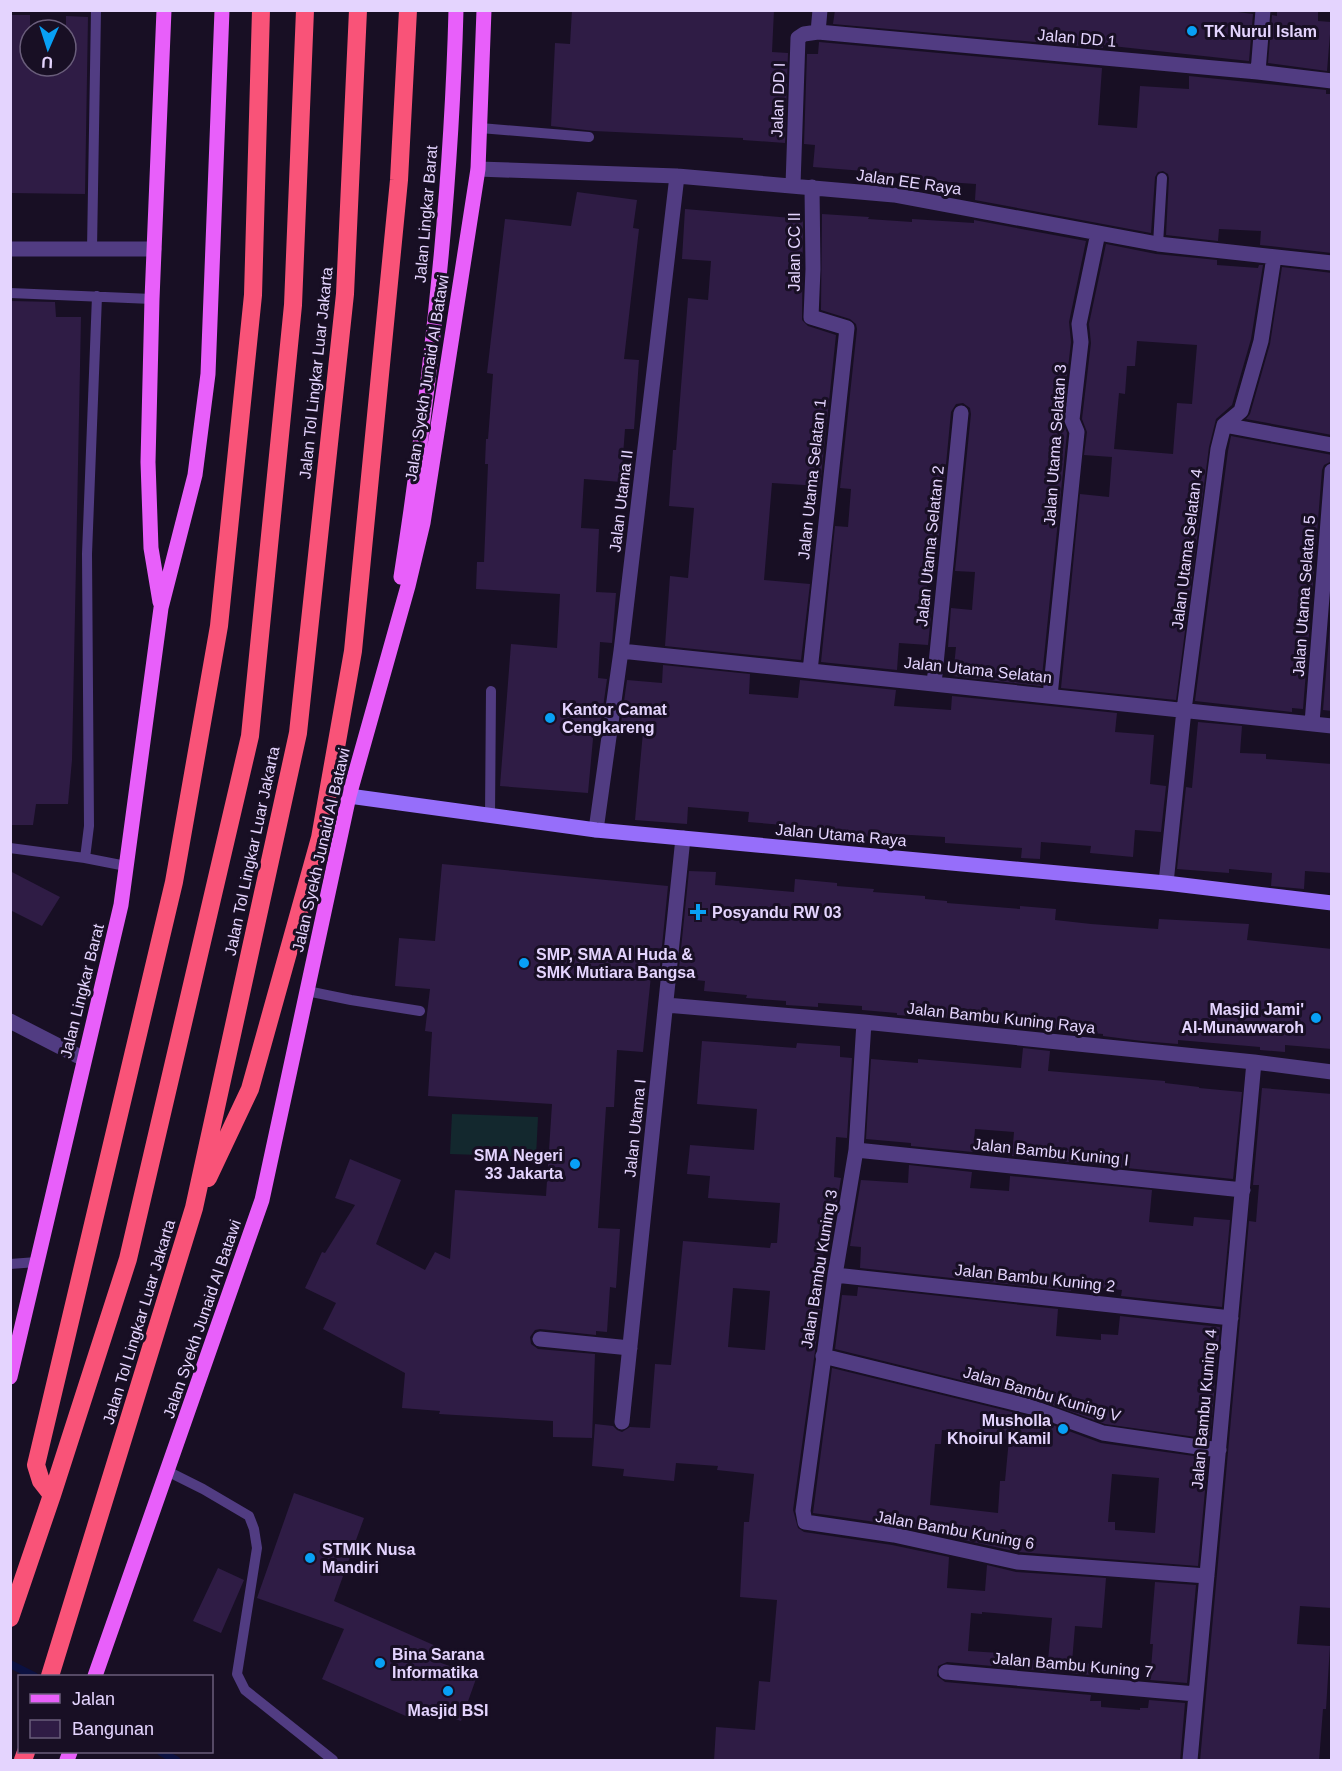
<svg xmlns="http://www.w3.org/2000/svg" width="1342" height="1771" viewBox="0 0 1342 1771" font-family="Helvetica,sans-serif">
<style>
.green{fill:#13282e}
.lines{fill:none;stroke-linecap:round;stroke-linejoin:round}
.stream{stroke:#0c1141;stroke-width:8}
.building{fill:#2f1c45;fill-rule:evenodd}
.service{stroke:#513c82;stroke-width:10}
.minor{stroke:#513c82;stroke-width:15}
.tertiary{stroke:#513c82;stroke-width:15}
.secondary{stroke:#966efa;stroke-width:15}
.primary{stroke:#e85ffa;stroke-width:15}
.motorway{stroke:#f95378;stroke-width:18}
.poi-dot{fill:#08a0f5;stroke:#180f24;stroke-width:2}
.labels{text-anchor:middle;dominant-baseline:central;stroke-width:6;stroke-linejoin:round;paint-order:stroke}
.poi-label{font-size:16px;font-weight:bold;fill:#e4d4fe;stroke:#180f24;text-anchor:start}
.street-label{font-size:16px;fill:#e4d4fe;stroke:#180f24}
</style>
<rect width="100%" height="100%" fill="#180f24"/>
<path class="green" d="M452,1114L538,1117L536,1157L450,1154Z"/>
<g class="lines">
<path class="stream" d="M10,1664L34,1676
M161,1752L176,1760"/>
</g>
<path class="building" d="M572,10H774L772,52L788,53L785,143L743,140V138L594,131L551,126L555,43L570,44Z
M835,10H1223L1253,14L1249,61L1103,45V48L833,24Z
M1277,10H1318V21L1331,22L1327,71L1268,63L1272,15L1277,16Z
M10,15H30V66H66V16L88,17L85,194L10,193Z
M819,42L1102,68L1098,125L1137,128L1140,86L1189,89V76L1326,90V94H1332V253L1260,245L1261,231L1219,229L1218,241L1166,235L1169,178L1168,174L1163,171L1158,172L1155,177L1151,233L975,200L976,184L901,179L902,174L813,167L815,145L804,144L807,54H818Z
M577,192L637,200L633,228L639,229L624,359L639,360L634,429H625L621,482L584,479L581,528L599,529L596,592L616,593L612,643L600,642L598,678L607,679L600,729L594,728L588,793L500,786L511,644L557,648L560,594L476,589L477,562H484L488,464H485L486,439H488L493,374L487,373L505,219L571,226Z
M685,209L803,219L802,320L808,326L836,335L820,486L772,483L764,580L810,584L801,660L665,646L670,576L688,578L694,508L669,506L673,450H676L688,298L708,300L711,261L682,259Z
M822,214L869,217L868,219L912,222V219L974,223V220L1086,241L1069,322L1071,342L1062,419L1067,433L1041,686L953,676L956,647H948L951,608L972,610L975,572L955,571L971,414L970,408L963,403L956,404L951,412L936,569H929L925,606L932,607L928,645L899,643L897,670L821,662L835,526L848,527L851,489L840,488L857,329L856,324L850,319L821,310Z
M1106,244L1156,254L1217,260V265L1258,268L1259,265H1263L1251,339L1232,405L1216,419L1209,447L1176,700L1061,688L1080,494L1109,497L1112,457L1084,455L1087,432L1082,419L1091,343L1089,324ZM1137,341L1197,345L1192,404L1177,403L1173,454L1114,449L1119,393L1125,394L1127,366H1135Z
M1282,267L1332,273V435L1246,419L1250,414L1270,344Z
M10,301L55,302L56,317H81L72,760L68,804H36L33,825H10Z
M1231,436L1332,455V461L1324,465L1322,470L1303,709L1292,708V712L1195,701L1228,451Z
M1332,601V711L1323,710Z
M663,665L750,674L749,694L798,698L800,680L896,690L894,706L951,710L952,696L1117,713L1115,732L1154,735L1150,784L1166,786L1161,832L1135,830L1133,857L1090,853L1091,846L1041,842L1040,859L1021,858L1022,848L945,843V837L894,834L893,836L874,834V837L846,835V830L748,822L749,812L688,807L687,824L635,820L643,732L620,730L627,680L662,683Z
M1198,722L1242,726L1240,753L1266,754V759L1332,764V873L1305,871L1304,889L1271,886L1272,873L1229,869V873L1177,869L1186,787L1192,788Z
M442,864L668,886L659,976H651L643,1052L617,1050L614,1107H606L598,1228L620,1229L616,1288L610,1287L607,1332L596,1331V1335L540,1329L535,1330L530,1337L531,1344L538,1349L595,1354L592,1438L553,1437V1421L439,1414L440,1411L402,1408L405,1373L323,1329L336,1303L305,1288L322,1252L325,1253L355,1205L335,1198L350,1159L401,1180L376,1244L425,1270L435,1252L450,1259L455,1190L546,1196L552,1104L428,1096L432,1032L425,1031L430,989L395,986L399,938L435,941Z
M10,871L60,897L42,926L10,910Z
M689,871L716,872L715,885L794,892L795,879L837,883V886L874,889L873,892L925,896V899L947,901V903L1020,909V906L1056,909L1055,920L1091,924L1158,929L1159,919L1249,924L1247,940L1332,949V1049L1285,1045V1052L1260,1050V1047L1178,1040V1044L1142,1041L1103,1036V1034L1051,1029V1031L1003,1026V1022L897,1015V1013L862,1010V1006L818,1003V1007L786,1005V1001L746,998L747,995L704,991L705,981L678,978Z
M702,1041L796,1048L797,1043L840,1046V1057L852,1058L847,1138L836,1137L834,1177L841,1178L830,1245L824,1244L820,1293H823L793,1510L798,1528L804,1532L892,1545L949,1557L947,1588L985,1591L987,1565L1016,1572L1106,1578L1102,1628L1075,1626L1072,1662L1093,1664L1092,1675L947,1662L938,1666L937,1676L945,1682L1091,1695L1090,1701H1101V1707L1140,1710V1708H1148L1149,1700L1185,1703L1180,1761H714L716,1727L755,1730L759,1681L770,1682L777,1600L740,1597L744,1522H749L754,1474L717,1470L718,1466L676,1463L674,1481L623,1476L624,1469L592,1466L595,1424L613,1426L617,1430L622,1432L630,1427L650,1428L655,1364L671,1365L683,1241L770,1248L771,1243H777L780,1203L708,1198L710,1176L687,1174L690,1145L754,1150L757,1109L697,1104ZM733,1288L770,1291L765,1350L728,1347ZM982,1612L1052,1618L1048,1661L1000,1657V1653L968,1651L971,1613L982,1614Z
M1023,1048L1050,1051L1048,1071L1165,1081V1083L1199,1087V1088L1242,1092L1233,1179L1012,1156L1014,1132L975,1129L973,1152L911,1146V1143L866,1139L871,1059L918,1063V1059L1021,1068Z
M1262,1088L1332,1094V1608L1300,1606L1297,1644L1330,1646L1326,1709H1323L1319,1761H1200L1249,1221L1256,1222L1259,1185H1253Z
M909,1165L972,1172L970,1188L1009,1191L1010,1176L1152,1190L1149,1222L1193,1226L1194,1217L1230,1220L1222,1307L1121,1296L1122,1290L1072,1285L1071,1291L860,1268L861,1247L850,1246L861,1180L908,1183Z
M858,1287L1058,1309L1056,1336L1101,1340V1334L1118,1335L1120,1316L1220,1327L1210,1439L1105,1424L1033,1398L835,1349L842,1295L857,1296Z
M832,1368L1028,1416L1101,1443L1208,1458L1198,1566L1018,1552L896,1525L813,1513ZM942,1430L988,1434L987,1437L1009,1439L1005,1481H1000L998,1513L930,1505L935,1444H941ZM1112,1474L1159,1478L1155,1533L1115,1530V1522H1108Z
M294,1493L364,1518L334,1601L438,1647L433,1660L477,1676L461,1721L413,1704L408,1717L322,1679L344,1629L257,1598Z
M218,1568L244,1580L221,1633L193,1621Z
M1155,1582L1196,1585L1187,1683L1150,1680L1153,1644H1150Z"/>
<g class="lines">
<path class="service" d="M480,128L589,137
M1158,244L1162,178
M92,249L96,10
M10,293L152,299
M490,816L491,691
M10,848L85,858L126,866
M85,858L89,826L87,554L97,296
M307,991L351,1000L420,1011
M10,1264L37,1262
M167,1471L203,1489L249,1516L254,1529L257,1548L237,1674L245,1690L333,1760"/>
<path class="minor" d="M818,32L820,10
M1258,72L1263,10
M478,169L677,176L894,195L1158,244L1332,263
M793,185L798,38L804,34L818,32L1258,72L1332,81
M1224,425L1332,445
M621,651L1332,726
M810,671L847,328L811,317L813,269L812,187
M934,684L961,413
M1050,696L1077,432L1072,420L1081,342L1079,324L1098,233
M1312,723L1332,471
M596,830L621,651L677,176
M1166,883L1184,710L1218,449L1224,425L1241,411L1261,341L1274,257
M666,1005L864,1022L1254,1062L1332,1072
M10,1021L84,1059
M864,1022L856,1150L835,1275L803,1511L805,1522L894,1535L1017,1562L1207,1576
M856,1150L1243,1190
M835,1275L1231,1318
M540,1339L630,1348
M823,1356L1031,1407L1103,1433L1219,1450
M622,1422L683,838
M946,1672L1196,1694
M1190,1760L1254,1062"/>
<path class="tertiary" d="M10,249H154"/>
<path class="secondary" d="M349,796L596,830L1166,883L1332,903"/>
<path class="primary" d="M401,577C430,390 451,201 456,10
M160,602L151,548L148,462L152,299L164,10
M10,1377L121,905L161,608L195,475L208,374L222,10
M95,1676L262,1200L349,796L408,586L423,523L478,169L484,10
M67,1760L70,1752"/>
<path class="motorway" d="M208,1178L250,1089L320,838L353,651L399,180L408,10
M52,1495L41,1481L36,1465L174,882L219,626L253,295L261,10
M10,1618L52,1495L128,1259L250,736L293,305L305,10
M50,1676L194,1208L298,733L345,294L358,10
M23,1760L26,1752"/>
</g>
<g class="poi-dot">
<circle cx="1192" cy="31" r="6"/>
<circle cx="550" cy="718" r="6"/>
<path d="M695 903h6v6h6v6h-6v6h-6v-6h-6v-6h6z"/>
<circle cx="524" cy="963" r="6"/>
<circle cx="1316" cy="1018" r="6"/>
<circle cx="575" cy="1164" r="6"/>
<circle cx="1063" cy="1429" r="6"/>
<circle cx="310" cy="1558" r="6"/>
<circle cx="380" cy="1663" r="6"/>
<circle cx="448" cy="1691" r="6"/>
</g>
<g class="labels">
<g class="poi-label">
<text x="1204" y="31">TK Nurul Islam</text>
<text x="562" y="709">Kantor Camat<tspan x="562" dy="18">Cengkareng</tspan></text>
<text x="712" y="912">Posyandu RW 03</text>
<text x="536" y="954">SMP, SMA Al Huda &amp;<tspan x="536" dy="18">SMK Mutiara Bangsa</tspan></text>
<text x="1304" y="1009" text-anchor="end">Masjid Jami'<tspan x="1304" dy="18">Al-Munawwaroh</tspan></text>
<text x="563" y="1155" text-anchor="end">SMA Negeri<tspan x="563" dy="18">33 Jakarta</tspan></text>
<text x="1051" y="1420" text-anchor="end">Musholla<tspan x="1051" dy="18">Khoirul Kamil</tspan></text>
<text x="322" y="1549">STMIK Nusa<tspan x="322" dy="18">Mandiri</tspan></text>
<text x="392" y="1654">Bina Sarana<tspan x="392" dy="18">Informatika</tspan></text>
<text x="448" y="1710" text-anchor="middle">Masjid BSI</text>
</g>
<g class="street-label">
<text transform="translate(1077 38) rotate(5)">Jalan DD 1</text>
<text transform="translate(778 100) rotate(-88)">Jalan DD I</text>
<text transform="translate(909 182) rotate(8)">Jalan EE Raya</text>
<text transform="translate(426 214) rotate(-85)">Jalan Lingkar Barat</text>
<text transform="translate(794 252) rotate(-90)">Jalan CC II</text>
<text transform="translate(316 373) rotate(-84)">Jalan Tol Lingkar Luar Jakarta</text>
<text transform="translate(427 378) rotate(-81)">Jalan Syekh Junaid Al Batawi</text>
<text transform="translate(1055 445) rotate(-86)">Jalan Utama Selatan 3</text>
<text transform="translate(812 479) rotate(-84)">Jalan Utama Selatan 1</text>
<text transform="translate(621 501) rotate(-83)">Jalan Utama II</text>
<text transform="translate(930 546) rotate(-84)">Jalan Utama Selatan 2</text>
<text transform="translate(1187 549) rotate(-83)">Jalan Utama Selatan 4</text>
<text transform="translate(1304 596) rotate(-86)">Jalan Utama Selatan 5</text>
<text transform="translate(978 670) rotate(6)">Jalan Utama Selatan</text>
<text transform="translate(841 835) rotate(5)">Jalan Utama Raya</text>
<text transform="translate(321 850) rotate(-77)">Jalan Syekh Junaid Al Batawi</text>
<text transform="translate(252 851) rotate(-78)">Jalan Tol Lingkar Luar Jakarta</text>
<text transform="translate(82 991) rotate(-76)">Jalan Lingkar Barat</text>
<text transform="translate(1001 1018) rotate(6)">Jalan Bambu Kuning Raya</text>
<text transform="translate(635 1128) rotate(-84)">Jalan Utama I</text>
<text transform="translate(1051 1152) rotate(6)">Jalan Bambu Kuning I</text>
<text transform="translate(819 1269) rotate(-81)">Jalan Bambu Kuning 3</text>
<text transform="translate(1035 1278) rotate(6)">Jalan Bambu Kuning 2</text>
<text transform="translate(202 1319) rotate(-71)">Jalan Syekh Junaid Al Batawi</text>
<text transform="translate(139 1322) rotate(-73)">Jalan Tol Lingkar Luar Jakarta</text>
<text transform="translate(1042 1394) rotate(16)">Jalan Bambu Kuning V</text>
<text transform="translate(1204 1409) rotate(-85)">Jalan Bambu Kuning 4</text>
<text transform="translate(955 1530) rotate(10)">Jalan Bambu Kuning 6</text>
<text transform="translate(1073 1665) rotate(5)">Jalan Bambu Kuning 7</text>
</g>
</g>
<rect width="1342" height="1771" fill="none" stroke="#e4d4fe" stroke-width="24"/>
<rect x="18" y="1675" width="195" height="78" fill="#180f24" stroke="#6a5e7b" stroke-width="1.5"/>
<rect x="30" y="1694" width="30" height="9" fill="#e85ffa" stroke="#6a5e7b" stroke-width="1.5"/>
<text x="72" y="1705" font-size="18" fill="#e4d4fe">Jalan</text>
<rect x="30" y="1720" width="30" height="18" fill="#2f1c45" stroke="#6a5e7b" stroke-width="1.5"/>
<text x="72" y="1735" font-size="18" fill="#e4d4fe">Bangunan</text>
<g transform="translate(48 48) rotate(183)"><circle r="28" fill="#180f24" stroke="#6a5e7b" stroke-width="1.5"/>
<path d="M0-4.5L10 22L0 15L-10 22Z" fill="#08a0f5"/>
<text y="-9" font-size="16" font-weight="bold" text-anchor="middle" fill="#e4d4fe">U</text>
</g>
</svg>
